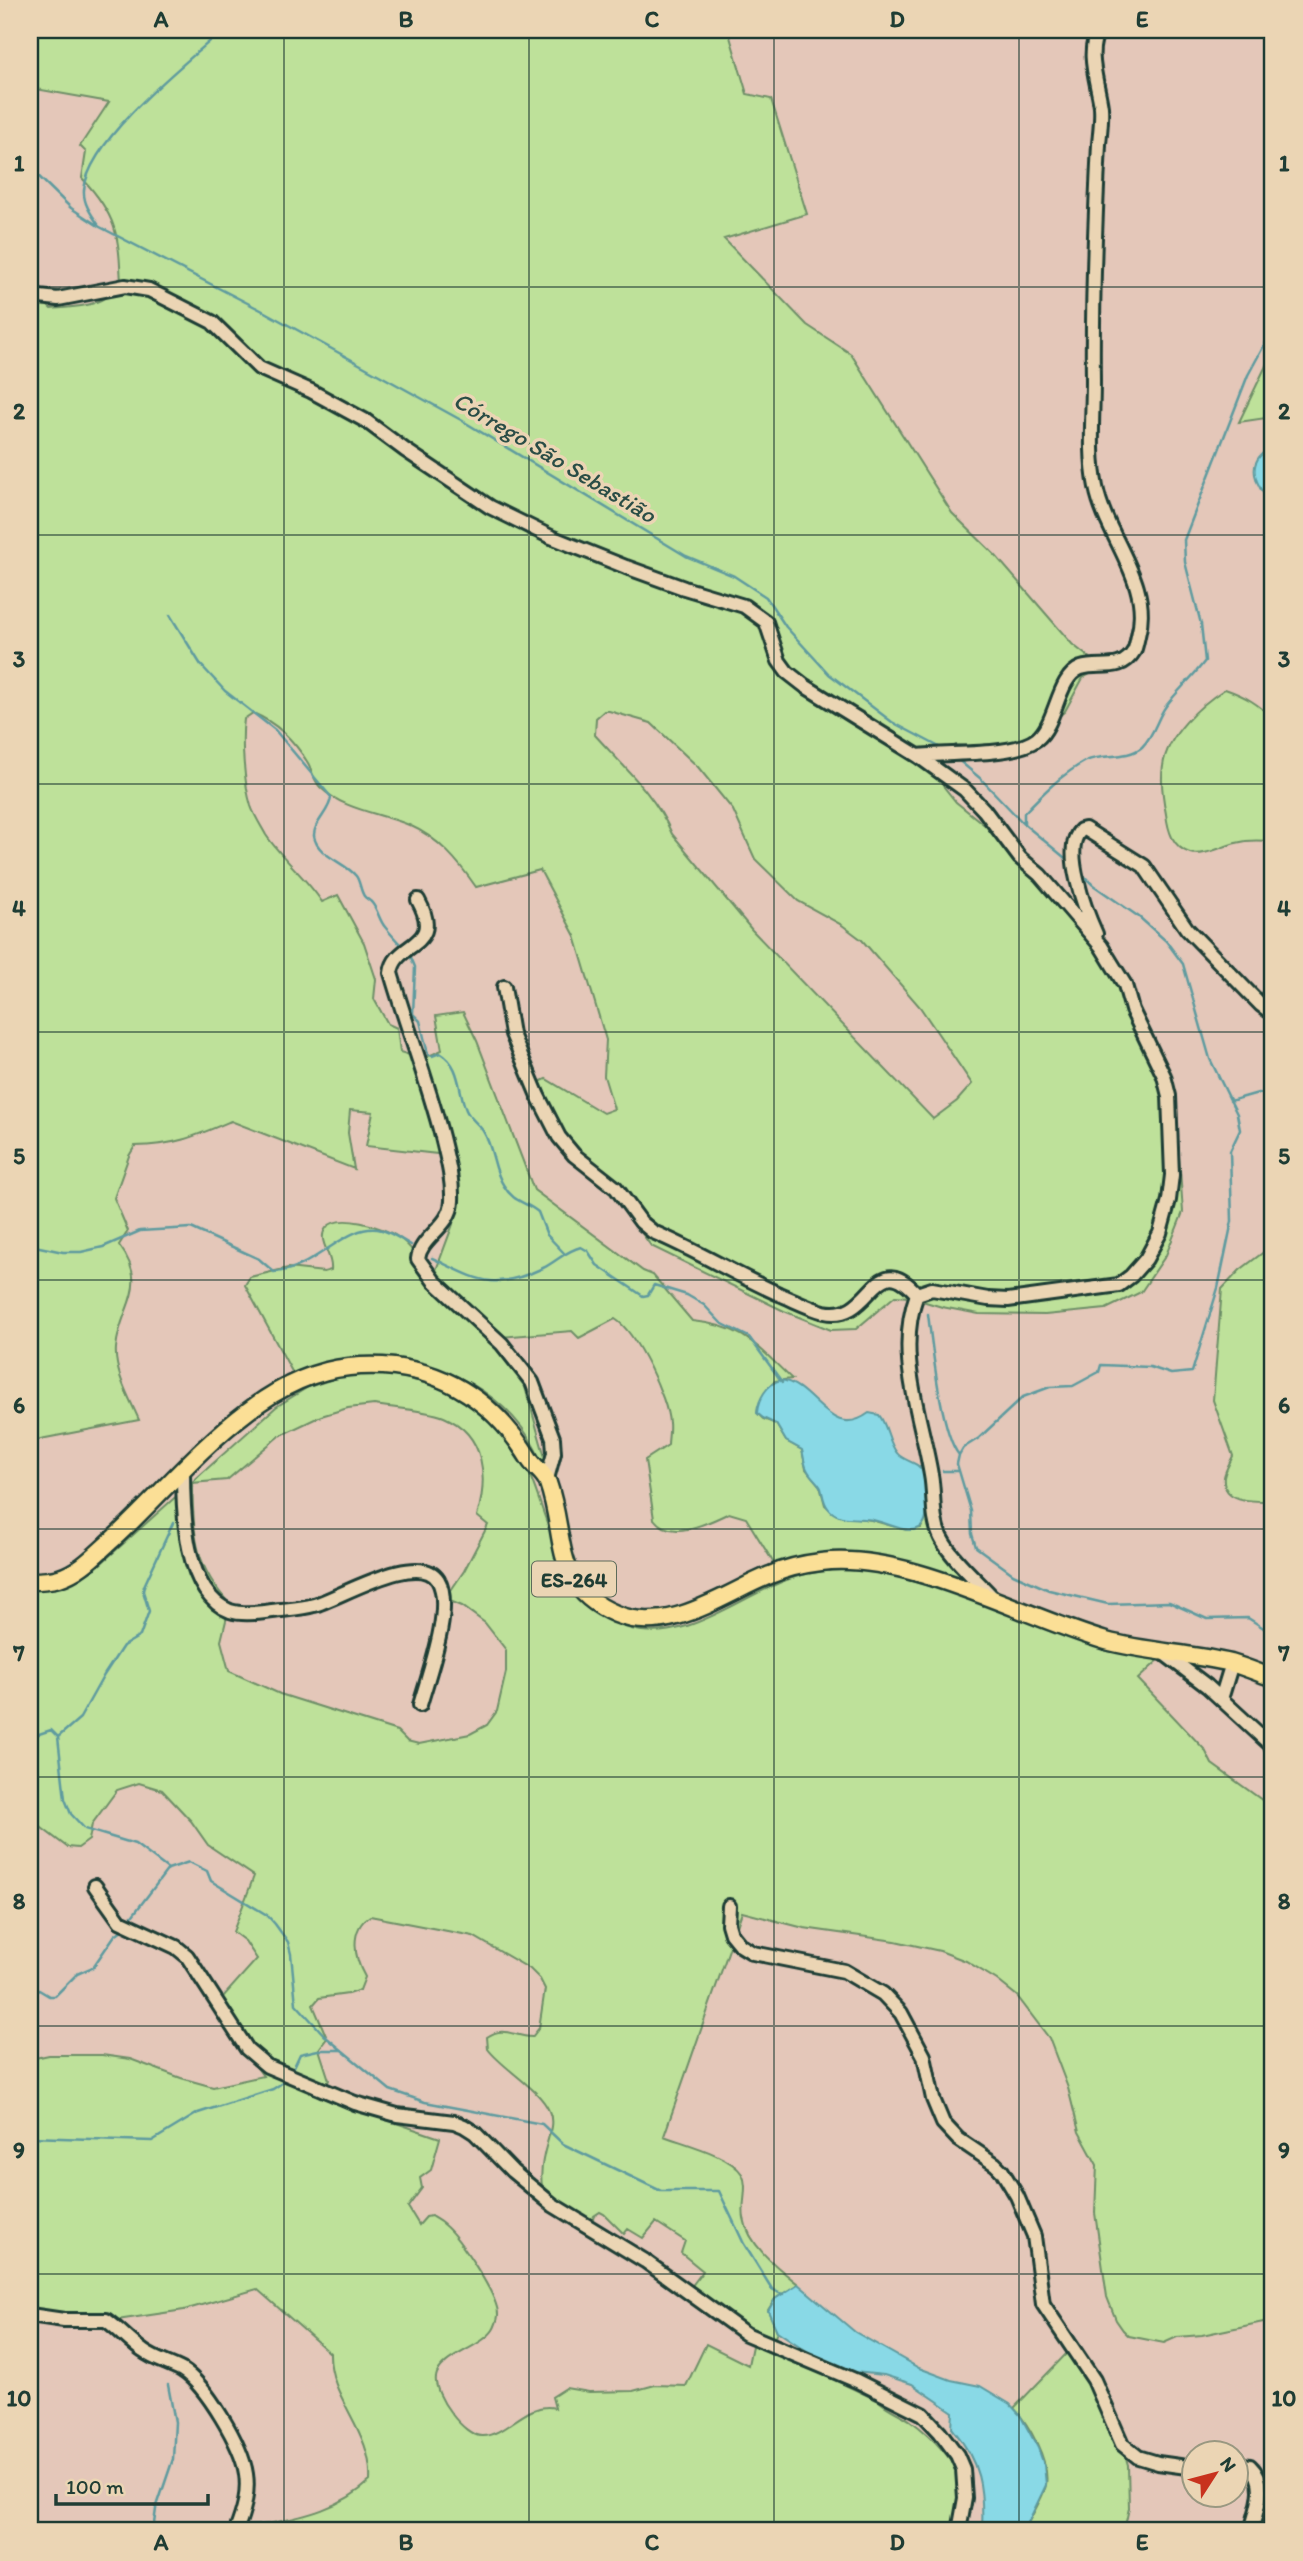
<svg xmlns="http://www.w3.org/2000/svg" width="1303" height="2561" viewBox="0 0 1303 2561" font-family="Itim,sans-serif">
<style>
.green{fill:#bee19a;stroke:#6e8f67;stroke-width:2;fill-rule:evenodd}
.water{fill:#89d9e6;stroke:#5f9b9f;stroke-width:2}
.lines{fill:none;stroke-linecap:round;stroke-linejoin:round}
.stream{stroke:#5f9b9f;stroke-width:2.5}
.minor-casing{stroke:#1f3d34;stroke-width:18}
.major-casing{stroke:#1f3d34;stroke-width:21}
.minor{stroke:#ebd5b4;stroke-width:12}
.major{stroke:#fbdf96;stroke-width:16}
.grid{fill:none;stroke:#1f3d34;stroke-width:2;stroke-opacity:0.55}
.labels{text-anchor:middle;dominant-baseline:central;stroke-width:7;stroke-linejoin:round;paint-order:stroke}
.shield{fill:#ebd5b4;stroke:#5c6b5a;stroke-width:2}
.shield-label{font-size:21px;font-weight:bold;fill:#1f3d34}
.water-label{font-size:24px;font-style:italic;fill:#2a4d46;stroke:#ebd5b4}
.neatline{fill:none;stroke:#1f3d34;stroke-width:2.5}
.grid-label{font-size:23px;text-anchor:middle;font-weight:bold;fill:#1f3d34}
</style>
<rect width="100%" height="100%" fill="#e4c7b9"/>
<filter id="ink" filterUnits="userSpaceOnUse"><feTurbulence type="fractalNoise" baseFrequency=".0143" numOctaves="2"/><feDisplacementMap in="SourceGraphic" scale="14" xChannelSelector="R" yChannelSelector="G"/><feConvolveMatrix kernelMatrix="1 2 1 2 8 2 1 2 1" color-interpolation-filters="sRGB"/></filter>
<g filter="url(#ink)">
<path class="green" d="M30,30H728L747,94L771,99L807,214L724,239L807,325L851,354L952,513L996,556L1072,644L1105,670L1099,669L1083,678L1065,711L1037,735L1014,743L992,746L956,745L945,753L939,772L944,787L956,802L997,835L1118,978L1175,1101L1183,1212L1166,1255L1141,1292L1106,1309L1045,1315L979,1314L942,1307L909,1297L895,1296L856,1329L831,1330L784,1311L651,1246L618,1200L571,1160L533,1085L546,1079L603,1113L614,1109L604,1076L606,1040L575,936L540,870L476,887C458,861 439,838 409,825C380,813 343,810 320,787C314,781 312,770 308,763C294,740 277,723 253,713L244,719C241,742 244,783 251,806C254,815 261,826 266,835C282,859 306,877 322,902L338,895L364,943L376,979L374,999L388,1024L397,1028L400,1052L422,1059L442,1050L436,1016L463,1012L477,1041L534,1190L643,1271L653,1275L692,1321C744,1326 756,1345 792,1379L775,1381C766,1390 759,1400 757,1413L763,1419L776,1424L786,1441L802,1450L806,1469L820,1486L825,1505L837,1515L871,1520L906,1530L921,1528L927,1516C939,1528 936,1533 942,1547C948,1561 960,1573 970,1585L909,1568L778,1570L746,1518L729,1513C708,1523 671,1542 654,1519L645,1460L668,1445C668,1438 670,1430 669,1423C668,1399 636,1332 615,1319L579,1338L572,1331L488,1338L525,1387L546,1461L541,1462C516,1395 436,1354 367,1358C342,1360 319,1370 296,1379L245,1285L250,1277L288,1268L324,1272L331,1270C333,1254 316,1241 326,1228C338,1212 384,1227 398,1237C413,1247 422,1265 432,1281L453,1224L446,1155L366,1146L373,1112L350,1110L348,1133L354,1169L231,1121C196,1136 174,1146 135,1146L129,1156L114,1198L128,1231L119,1245C151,1288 120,1305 116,1348C114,1372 130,1399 139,1420L30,1441V289L51,309C82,306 98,308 121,285C119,235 117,216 82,178L86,152L80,146L109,102L30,88ZM604,711H609L651,723L698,767L733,810L755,859L798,901L842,925L862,940L920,1007L972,1084L957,1101L933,1119L752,930L672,834C656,796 623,766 595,735L596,718Z
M1273,351V417L1239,422Z
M1225,689C1245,696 1259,704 1273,719V842C1261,840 1248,840 1236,843C1223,846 1203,857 1190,853C1172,847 1168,830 1166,814C1163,799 1160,782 1163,766C1167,735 1200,705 1225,689Z
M1273,1245V1501C1257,1501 1221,1504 1224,1477C1225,1471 1230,1462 1233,1456L1213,1400L1222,1289L1240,1270Z
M346,1375C362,1375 379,1374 394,1376C446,1384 498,1411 523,1459C536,1486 543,1516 555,1543C562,1560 578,1576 589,1591C601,1607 610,1623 631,1629C689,1644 743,1593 795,1577C825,1568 854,1568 884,1573L1088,1632L1134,1638L1138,1645L1162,1657L1138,1679L1205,1750L1212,1764L1273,1808V2320L1202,2335L1177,2337L1164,2343L1129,2336L1123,2330L1116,2320L1107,2297L1095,2213L1097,2165L1079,2132L1068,2088L1049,2038L1017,1996L997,1980L966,1961L940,1951L895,1941L804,1928L742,1912L664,2136C685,2144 730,2155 742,2174C749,2187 741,2204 744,2218C748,2245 778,2268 798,2284L775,2299L768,2310L777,2331L771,2350L879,2401C890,2411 900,2413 911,2421C929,2434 961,2465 964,2488C966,2501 960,2519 958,2531H236C249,2522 254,2527 268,2524C306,2516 341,2508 370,2481C373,2431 329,2399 330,2353L257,2289L184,2310L77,2326L30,2322V2059L49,2055H102L130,2059L181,2078L213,2087L263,2076L213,2008L257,1959L245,1941L233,1932L254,1876L208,1845L191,1821L162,1790L139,1783L117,1790L92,1824L89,1840L78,1848L67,1847L30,1819V1585L67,1582L95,1569L276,1407L308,1387ZM374,1405C393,1408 427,1410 444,1417C486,1435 488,1479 477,1516L488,1525L464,1571L445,1599L462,1606L485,1623L506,1650V1672L497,1711L487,1725L470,1734L419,1744L407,1741L397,1731L280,1694L229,1671L221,1641L230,1604C193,1565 194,1533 192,1483L227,1480L279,1436L321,1416L348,1408ZM370,1916L473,1936L530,1969L540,1979L545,1989L539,2028L532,2037C514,2037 504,2025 487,2037L488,2049C502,2068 540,2089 549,2111C554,2121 550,2132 547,2143C533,2190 543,2212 588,2233L594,2216L600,2212L604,2214L624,2234L628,2229L643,2238L656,2222L685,2241L681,2253L703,2271L685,2295L753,2341L748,2365L706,2344L686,2386L655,2385L633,2391L589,2392L566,2388L552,2397L555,2408C526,2401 507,2436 482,2436C464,2437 433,2394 436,2377C439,2357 481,2348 493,2330C495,2327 498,2319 498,2315C499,2297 458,2236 444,2225C440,2221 435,2219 431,2216L426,2217L419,2225L408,2207L422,2188L420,2178L431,2170L440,2138L320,2097L329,2080L319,2049L327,2038L313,2005L319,1998L348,1994L360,1990L365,1977C354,1958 349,1929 370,1916Z
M1068,2352L1113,2415L1128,2465L1129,2508L1124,2531H1024C1029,2520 1044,2496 1046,2485C1050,2461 1029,2425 1014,2408Z"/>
<path class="water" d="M1273,447V505C1256,487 1242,461 1273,447Z
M781,1380C815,1385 830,1442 869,1413L879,1415C888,1426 888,1442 897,1453C904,1462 918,1461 923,1472C927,1481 927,1494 927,1504C928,1547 897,1525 873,1520C859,1517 838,1522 828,1508C823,1502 823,1494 821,1488C818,1482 811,1477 808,1471C804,1465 804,1457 802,1450L786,1441L776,1424L763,1418L757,1413C758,1400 767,1383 781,1380Z
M798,2284L855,2332L919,2368L951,2380L980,2386L1010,2404L1020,2415L1038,2448L1044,2465L1046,2485L1024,2531H982C984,2488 980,2462 952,2428L953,2412L912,2384L884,2375L854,2372L819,2359L777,2331L768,2311L775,2299Z"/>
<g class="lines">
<path class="stream" d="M1265,30L1273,57
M1273,83V90
M30,168L71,208L100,227L261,310L461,420L686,556L734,576L766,597L786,627L829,674L892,722L945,750
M98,224C91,214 83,203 84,190C89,139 185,63 223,30
M170,615L201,665L225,691L275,730L331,797C331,810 313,823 314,836C317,856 345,862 356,876C360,881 360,890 364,896C366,899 370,900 372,903C378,910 379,920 385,927C390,933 396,940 402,946
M956,758L981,779L1024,824L1070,862
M1024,824V813C1042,794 1062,774 1086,761C1103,753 1127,760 1142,747C1155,734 1157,718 1166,706C1178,690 1193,677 1205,661L1201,624L1185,562L1184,540L1248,375L1273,329
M1082,874L1093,885L1139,917L1166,941L1183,964L1210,1059L1237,1114L1240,1130L1230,1151L1232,1221L1218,1288L1192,1372L1171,1374L1150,1367L1101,1365L1099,1372L1073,1386L1050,1387L1023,1397L979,1438L963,1448L959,1455L957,1464L971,1511L972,1534L976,1547L1013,1574L1049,1590L1108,1604L1169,1602L1207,1619L1248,1618L1273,1634
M410,955L415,967L413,1014L420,1021L428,1054L432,1056L440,1053C461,1065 458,1091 466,1110C470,1119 478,1123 483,1131C494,1148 493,1170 504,1186C514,1203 525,1201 538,1212L547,1235L564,1253
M1230,1101L1258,1093L1273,1095
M30,1245L63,1252H81L103,1247L140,1231L191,1228L259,1259L274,1272C315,1271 347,1220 382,1230C392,1233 402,1240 411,1245
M432,1258C479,1280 492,1292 543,1268C556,1262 565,1251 581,1247L588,1251L597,1265L643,1296L648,1295L654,1285L687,1295L704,1305L721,1323L749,1337L782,1382
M928,1314C932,1344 941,1434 959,1455
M943,1471H958
M30,1737L51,1730L58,1737L65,1799L71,1814L85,1829L135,1844L168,1869
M58,1737L80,1718L104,1675L123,1646L140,1636L149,1611L143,1591L144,1586L173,1523
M130,1919L168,1869L189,1862L207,1871L211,1881L267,1915L275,1924L288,1942L291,1954L296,2004L326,2037L390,2090L425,2102L542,2124L563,2144L661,2191H719L744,2244L772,2289L779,2293L784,2294
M30,1993L39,1990L49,1996H55L77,1974L93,1967L115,1935L122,1930
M292,2071L300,2054L318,2050H342
M30,2137L152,2141L198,2113L273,2089L285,2081
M153,2531L156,2509L173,2459L175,2422L168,2385"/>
<defs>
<path id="minor" d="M30,296L58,299L125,286L149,290L212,322L259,368L311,391L366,421L405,450L490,507L551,537L626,567L684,588L744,606L766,622L779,661L787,672L805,686L918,756L965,790L984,810L1020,858L1040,875L1101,946L1125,985L1132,1010L1164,1076L1169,1096L1172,1175L1169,1200L1160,1233L1146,1259L1131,1276L1119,1285L1008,1300L988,1299L932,1289L917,1294C895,1354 921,1415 931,1475C935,1495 931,1519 941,1538C951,1558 978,1581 994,1599
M918,756C949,752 1014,757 1037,739C1057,723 1057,677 1081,668C1100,662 1121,673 1134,651C1136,647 1137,640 1138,636C1153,582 1106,538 1096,487C1089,453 1093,416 1093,381C1092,302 1095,223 1099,144C1100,132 1102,119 1101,107C1098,83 1085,51 1099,30
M418,900C445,949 395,940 391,973C407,1028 428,1082 442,1137C447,1158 453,1179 452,1201C451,1227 420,1237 418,1259L434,1281L502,1344L532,1382L553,1438L554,1453L547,1479
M1096,934C1086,912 1061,848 1081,830L1085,829L1144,866L1187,929L1261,1005L1273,1014
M504,987L512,1034L538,1096L559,1137L574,1155L616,1188L641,1222L653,1232C696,1250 736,1275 779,1294C794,1300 809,1308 824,1312C874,1323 873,1244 917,1294
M183,1471C183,1510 184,1593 230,1611C242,1615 259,1613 272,1611C286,1609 301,1609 314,1605C338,1599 419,1549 438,1580C454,1607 428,1676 420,1705
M1161,1651L1207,1686L1273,1747
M1221,1699L1232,1663
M95,1886L120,1921L176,1947L187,1956L247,2049L267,2066L355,2103L397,2115L454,2122L464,2126L475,2133L512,2171L553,2205L645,2261L746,2334L857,2381L923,2414L940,2432L957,2455L963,2469L965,2498L959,2531
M729,1906L728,1924L731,1934L740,1945L753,1953L844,1971L883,1994L901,2013L924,2056L933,2099L943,2123L958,2139L995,2164L1002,2171L1017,2196L1034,2236L1043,2304L1094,2380L1122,2444L1138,2457L1158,2463L1194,2468
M30,2315L64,2320H106C119,2329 130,2342 143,2351C155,2360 169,2363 182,2370C206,2385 242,2446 246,2474C249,2494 243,2513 236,2531
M1236,2464L1250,2466C1269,2484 1256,2510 1251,2531"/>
<path id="major" d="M30,1581C40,1581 49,1581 59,1578C80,1572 97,1553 113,1539C180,1478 254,1376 349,1367C429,1359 489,1393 530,1460C535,1468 545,1474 548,1483C567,1536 551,1587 616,1614C669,1636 723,1594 770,1575C786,1568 804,1564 821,1562C908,1551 1022,1617 1106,1641C1147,1652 1190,1653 1231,1663C1245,1667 1259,1673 1273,1678"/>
</defs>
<use href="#minor" class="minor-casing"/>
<use href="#major" class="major-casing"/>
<use href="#minor" class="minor"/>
<use href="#major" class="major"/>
</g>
</g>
<path class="grid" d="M284,30V2531M529,30V2531M774,30V2531M1019,30V2531M30,287H1273M30,535H1273M30,784H1273M30,1032H1273M30,1280H1273M30,1529H1273M30,1777H1273M30,2026H1273M30,2274H1273"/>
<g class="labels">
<rect class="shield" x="532" y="1561.5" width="84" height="35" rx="5"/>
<g class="shield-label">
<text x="574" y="1579">ES-264</text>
</g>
<g class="water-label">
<text transform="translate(555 457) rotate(31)">Córrego São Sebastião</text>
</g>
</g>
<rect width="1303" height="2561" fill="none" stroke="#ebd5b4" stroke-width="77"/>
<g transform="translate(1215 2474) rotate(54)"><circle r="33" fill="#ebd5b4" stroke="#999881" stroke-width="2"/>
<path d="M0-5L12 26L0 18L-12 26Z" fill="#c8321e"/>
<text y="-10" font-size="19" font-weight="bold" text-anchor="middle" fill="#1f3d34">N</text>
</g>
<path d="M56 2494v10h152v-10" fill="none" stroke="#1f3d34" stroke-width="3.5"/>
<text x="66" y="2494" font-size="21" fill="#1f3d34" stroke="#ebd5b4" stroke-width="5" paint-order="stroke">100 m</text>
<rect x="38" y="38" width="1226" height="2484" class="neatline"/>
<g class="grid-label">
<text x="161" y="27">A</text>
<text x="406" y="27">B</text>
<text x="652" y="27">C</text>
<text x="897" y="27">D</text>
<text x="1142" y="27">E</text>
<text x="19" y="171">1</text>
<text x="1284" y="171">1</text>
<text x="19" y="419">2</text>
<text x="1284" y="419">2</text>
<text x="19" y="667">3</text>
<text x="1284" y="667">3</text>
<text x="19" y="916">4</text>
<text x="1284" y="916">4</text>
<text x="19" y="1164">5</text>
<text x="1284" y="1164">5</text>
<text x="19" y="1413">6</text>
<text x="1284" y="1413">6</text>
<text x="19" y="1661">7</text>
<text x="1284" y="1661">7</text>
<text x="19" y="1909">8</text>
<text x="1284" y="1909">8</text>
<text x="19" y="2158">9</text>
<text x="1284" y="2158">9</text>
<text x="19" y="2406">10</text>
<text x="1284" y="2406">10</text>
<text x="161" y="2550">A</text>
<text x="406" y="2550">B</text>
<text x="652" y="2550">C</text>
<text x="897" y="2550">D</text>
<text x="1142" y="2550">E</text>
</g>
</svg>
